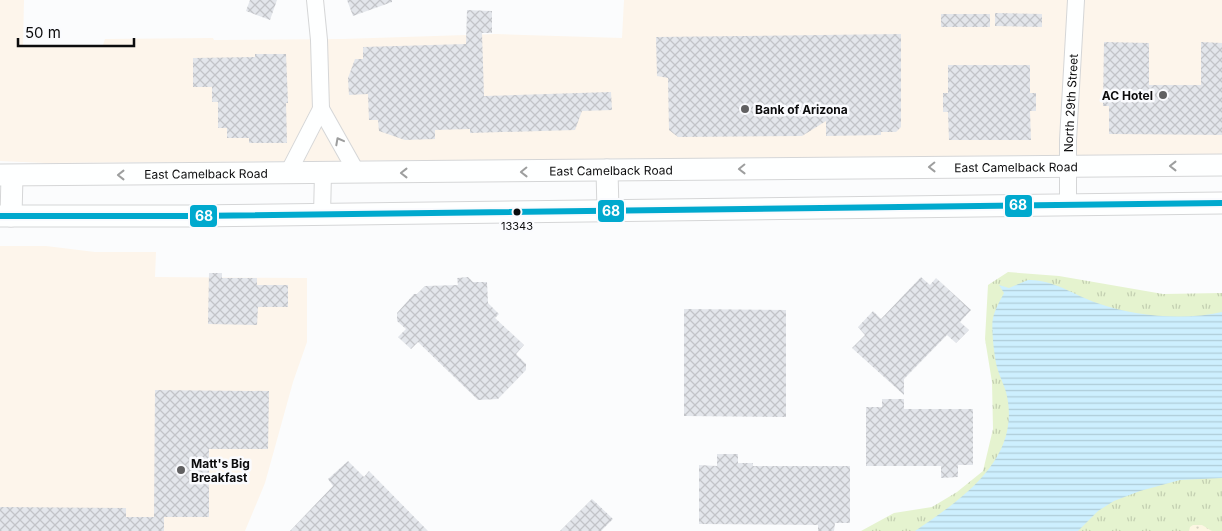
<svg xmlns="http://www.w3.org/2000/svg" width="1222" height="531" viewBox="0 0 1222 531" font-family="Inter,sans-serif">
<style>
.commercial{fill:#fdf5eb}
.grass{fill:url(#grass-tufts)}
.sand{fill:url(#sand-dots)}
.water{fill:url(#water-rules)}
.building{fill:url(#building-cross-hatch)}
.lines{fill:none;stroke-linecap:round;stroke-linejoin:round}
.minor-casing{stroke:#d5d6d7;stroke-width:18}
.major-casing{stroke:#d5d6d7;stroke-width:23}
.minor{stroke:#feffff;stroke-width:16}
.major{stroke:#feffff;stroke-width:21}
.bus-1-casing{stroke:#fafbfe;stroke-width:10}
.bus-1{stroke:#00a9ce;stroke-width:6}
.oneway{stroke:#9d9e9e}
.poi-dot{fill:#606061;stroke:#fafbfe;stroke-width:2}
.bus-dot{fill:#0c0c0d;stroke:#fafbfe;stroke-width:2}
.labels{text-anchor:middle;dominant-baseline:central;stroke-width:5;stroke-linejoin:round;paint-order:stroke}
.bus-label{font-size:11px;fill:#0c0c0d;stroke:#fafbfe}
.poi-label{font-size:12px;font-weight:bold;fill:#0c0c0d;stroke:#fafbfe;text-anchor:start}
.street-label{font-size:12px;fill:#0c0c0d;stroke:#fafbfe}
.line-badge{stroke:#fafbfe;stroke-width:2}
.badge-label{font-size:14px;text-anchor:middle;font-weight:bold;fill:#fff}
</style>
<defs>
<pattern id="grass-tufts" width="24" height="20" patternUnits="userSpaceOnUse" patternTransform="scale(1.25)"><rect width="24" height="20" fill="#e5f3cf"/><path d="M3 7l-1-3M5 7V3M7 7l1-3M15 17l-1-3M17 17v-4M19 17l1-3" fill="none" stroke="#c3cfb1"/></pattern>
<pattern id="sand-dots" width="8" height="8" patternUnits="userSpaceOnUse" patternTransform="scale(1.25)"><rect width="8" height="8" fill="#fcf6e2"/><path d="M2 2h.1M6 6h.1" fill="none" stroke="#d7d2c1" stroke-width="1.8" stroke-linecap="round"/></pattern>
<pattern id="water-rules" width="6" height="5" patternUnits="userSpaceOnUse" patternTransform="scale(1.25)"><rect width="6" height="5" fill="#cdeffe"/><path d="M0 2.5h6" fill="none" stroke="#afccd8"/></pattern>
<pattern id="building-cross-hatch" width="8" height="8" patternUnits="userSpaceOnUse" patternTransform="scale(1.25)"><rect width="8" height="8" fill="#e3e6eb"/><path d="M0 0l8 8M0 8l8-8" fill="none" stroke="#c2c4c8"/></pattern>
</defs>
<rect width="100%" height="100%" fill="#fbfcfd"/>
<path class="commercial" d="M0,0H24L23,46L103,45L105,39L213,38L214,40L343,39L496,34L622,38L624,0H1222V154L45,163L0,161Z
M0,246H46L95,252H156L155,277L307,278V342L293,382L265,483L245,531H0Z"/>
<path class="grass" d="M1008,272L1059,276L1163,294L1222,293V531H861L894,513L932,507L957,492L983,471L993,429L992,382L985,339L988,285Z"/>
<path class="sand" d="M1193,525H1202L1212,531H1189L1190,527Z"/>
<path class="water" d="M1028,280C1052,279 1074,295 1097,303C1133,316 1184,321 1222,312V478L1180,480L1140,491L1114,501L1098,511L1078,531H915C962,499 1023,458 1006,392C1003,382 998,373 996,363C994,352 991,328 993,318C995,309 1000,301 1004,293L999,285L1009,288Z"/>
<path class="building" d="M250,0H277L270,20L246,11Z
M347,0H392V2L353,16Z
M467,10L492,11V33H482L484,96L611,92L612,110L582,111L575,130L470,133V129L435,130V139L405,140L379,131L378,120H369L368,94L349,95L348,78L355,59H363V47L466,44Z
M995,13L1042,14V27L995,26Z
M941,14H990V27H941Z
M901,34V127L896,132H881V135L826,136V121L802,136L678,137L669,130L668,78L657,76L656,37Z
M1104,42L1149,43V85H1201V42L1222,43V135L1109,134V106H1103Z
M255,54H286L288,103H286L287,143H249V138H227V128H218V102H212V87H193V58L255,57Z
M948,65H1030V93H1036V111H1030L1031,140H949L948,112H943V93H948Z
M209,273H222V278H257V285H288V307H258L257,325L208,324Z
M468,277L473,282H487L488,303L499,314L495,318L524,345L516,354L526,364V370L498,399L478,400L418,342L411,349L398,337L406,329L397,321V313L414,294H417L425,286L458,285L457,278Z
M921,277L930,285L936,278L971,310L960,322L969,330L956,343L947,335L904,379V395L852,348L865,335L858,327L873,311L881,319Z
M684,309L786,310V417L684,416Z
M155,390L269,391L268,449H209V517H164V531H0V507L126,508V517H154Z
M882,399H904V409H973V465H958V477L941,478V466H866V407H882Z
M717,454H738V463H753V466H850V523H835L834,531H818V525L699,524V465L717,466Z
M348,461L364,477L369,471L428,531H290L333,486L328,479Z
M592,499L613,519L601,531H560Z"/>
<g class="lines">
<defs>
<g id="minor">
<path d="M315,0L319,40L321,109L357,173"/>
<path d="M288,173L321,109"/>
<path id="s1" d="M1068,205V140L1076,0"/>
<path d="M322,215L323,173"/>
</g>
<g id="major">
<path d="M607,170L608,211"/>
<path id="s2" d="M0,175L1222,165"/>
<path d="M0,216H190L1222,203"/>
<path d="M11,216L12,176"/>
</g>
</defs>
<use href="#minor" class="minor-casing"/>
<use href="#major" class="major-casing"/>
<use href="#minor" class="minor"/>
<use href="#major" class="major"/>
<defs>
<path id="bus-1" d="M0,216H190L1222,203"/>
</defs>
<use href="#bus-1" class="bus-1-casing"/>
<use href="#bus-1" class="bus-1"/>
</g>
<defs><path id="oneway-chevron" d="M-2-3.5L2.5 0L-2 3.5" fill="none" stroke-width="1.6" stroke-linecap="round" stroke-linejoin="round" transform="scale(1.25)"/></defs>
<g class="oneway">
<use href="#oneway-chevron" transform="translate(339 141) rotate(-118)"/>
<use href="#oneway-chevron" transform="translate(1173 166) rotate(180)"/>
<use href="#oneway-chevron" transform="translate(932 167) rotate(179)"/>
<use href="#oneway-chevron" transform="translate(742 169) rotate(179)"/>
<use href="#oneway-chevron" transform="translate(524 172) rotate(179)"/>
<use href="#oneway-chevron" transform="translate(404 173) rotate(180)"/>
<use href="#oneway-chevron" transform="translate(121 175) rotate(180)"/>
</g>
<g class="poi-dot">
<circle cx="1163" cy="95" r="5"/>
<circle cx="745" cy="109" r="5"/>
<circle cx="181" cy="470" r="5"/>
</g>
<circle class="bus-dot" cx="517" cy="212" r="4.5"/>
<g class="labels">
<g class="bus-label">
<text x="517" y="226">13343</text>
</g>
<g class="poi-label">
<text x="1153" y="95" text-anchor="end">AC Hotel</text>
<text x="755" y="109">Bank of Arizona</text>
<text x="191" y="463">Matt's Big<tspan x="191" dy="14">Breakfast</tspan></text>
</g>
<g class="street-label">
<text stroke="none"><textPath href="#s1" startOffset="102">North 29th Street</textPath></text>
<text stroke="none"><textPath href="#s2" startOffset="1016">East Camelback Road</textPath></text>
<text stroke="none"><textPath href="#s2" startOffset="611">East Camelback Road</textPath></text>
<text stroke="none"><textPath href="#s2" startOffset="206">East Camelback Road</textPath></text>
</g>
</g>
<g class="line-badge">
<rect x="1004" y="194" width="29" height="24" rx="5" fill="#00a9ce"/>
<rect x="597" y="199" width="28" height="24" rx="5" fill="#00a9ce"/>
<rect x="189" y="204" width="29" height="24" rx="5" fill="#00a9ce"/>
</g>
<g class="badge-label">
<text x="1018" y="210">68</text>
<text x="611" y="216">68</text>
<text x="204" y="221">68</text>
</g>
<path d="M18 38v8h116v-8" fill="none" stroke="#0c0c0d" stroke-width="2.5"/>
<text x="25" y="38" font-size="15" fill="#0c0c0d" stroke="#fafbfe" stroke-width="4" paint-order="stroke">50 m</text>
</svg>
